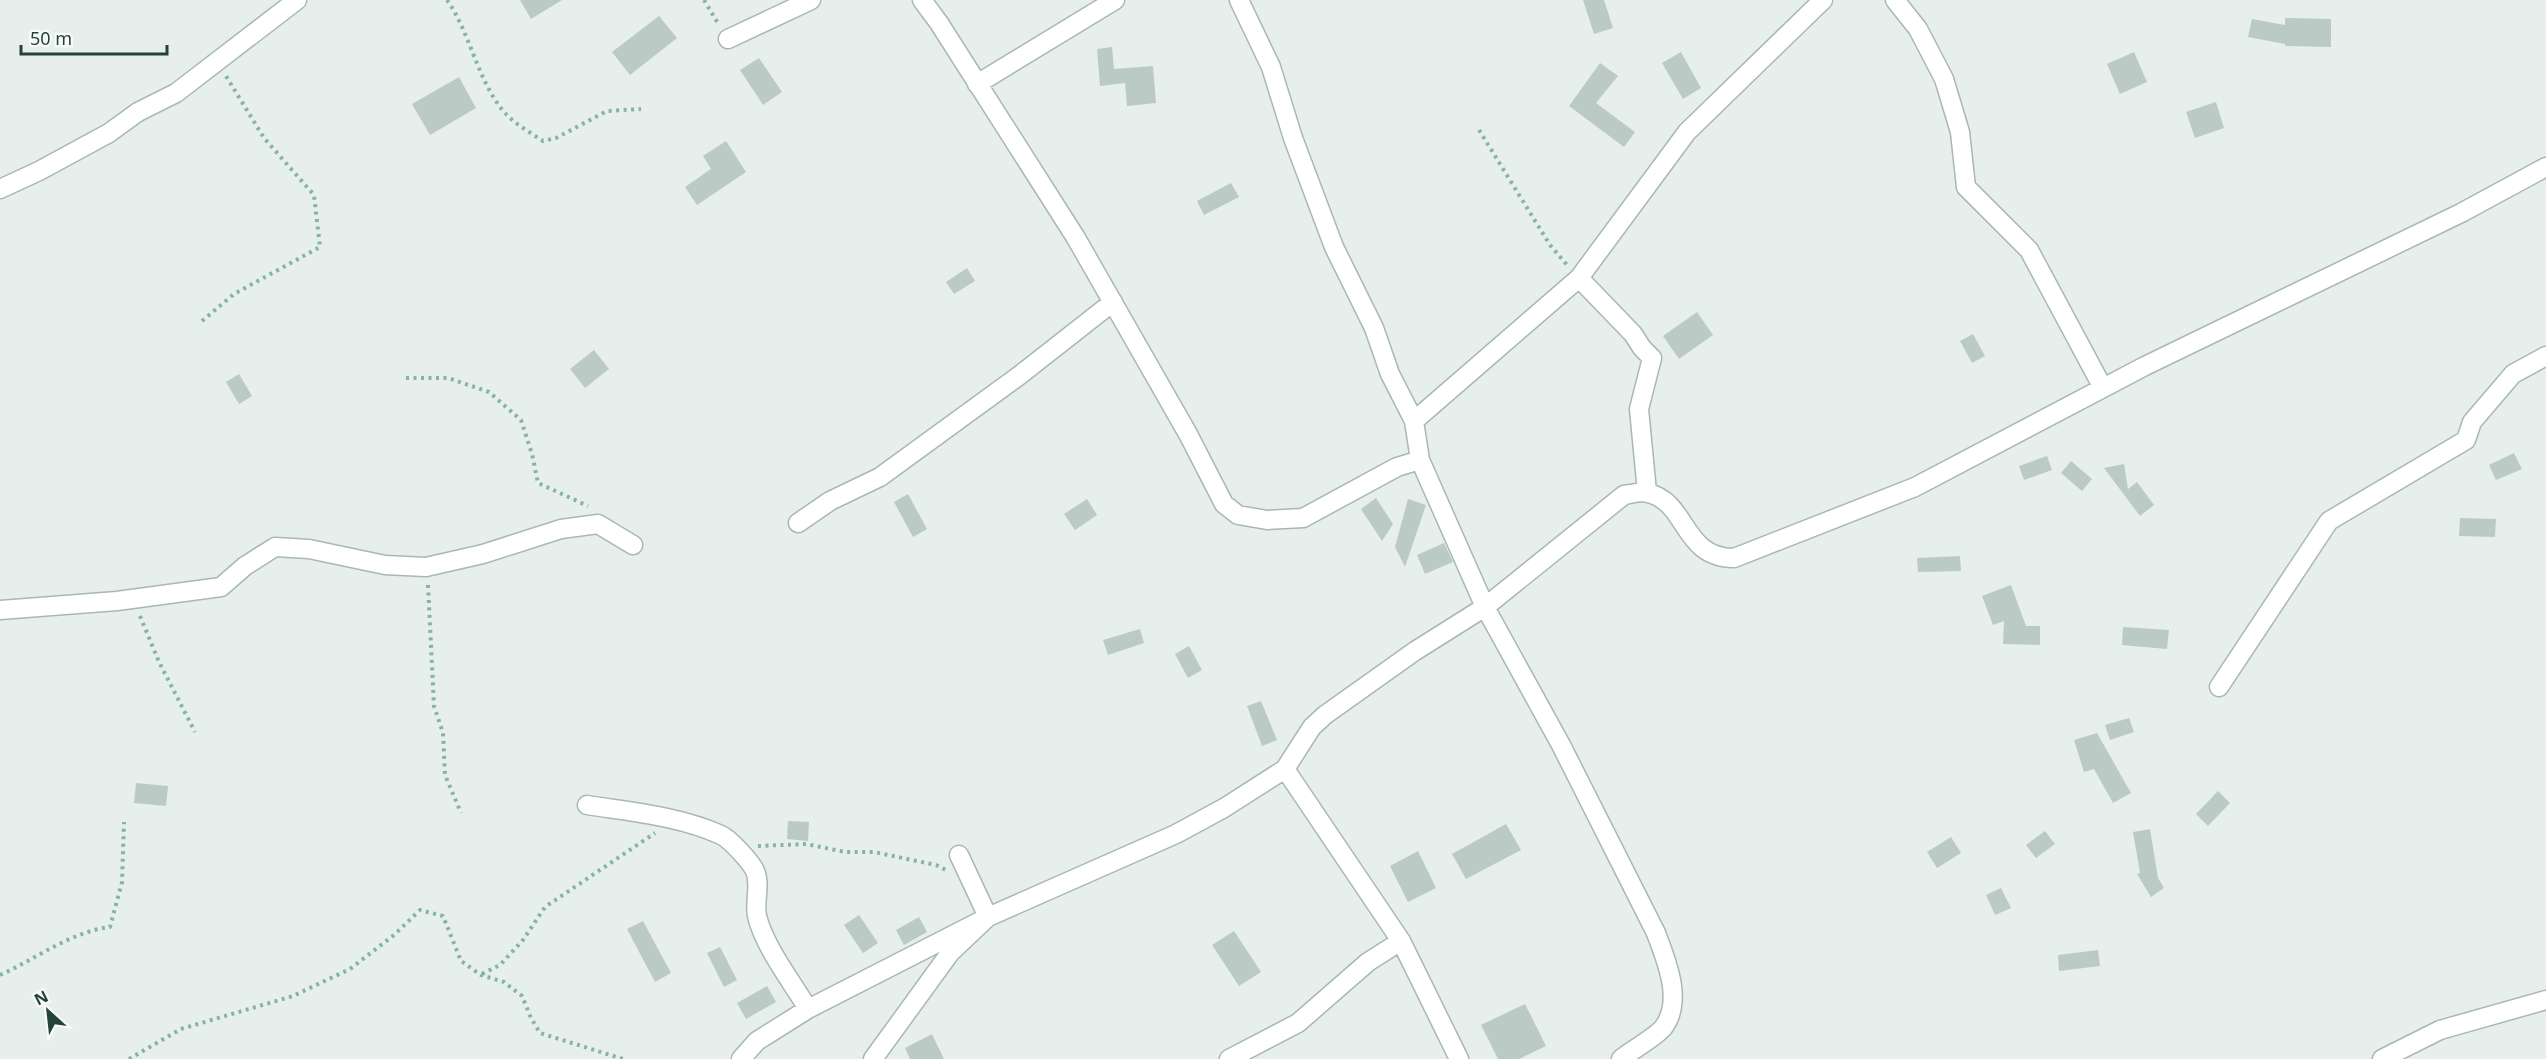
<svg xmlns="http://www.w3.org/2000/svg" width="2546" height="1059" viewBox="0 0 2546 1059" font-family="'Noto Sans',sans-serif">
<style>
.building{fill:#bbcac4}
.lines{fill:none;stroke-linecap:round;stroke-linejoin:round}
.minor-casing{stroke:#a8b8b2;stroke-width:21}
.path{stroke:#86b3a5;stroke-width:4;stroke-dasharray:3 4.5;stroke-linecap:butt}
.minor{stroke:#fff;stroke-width:18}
</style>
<rect width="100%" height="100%" fill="#e6efeb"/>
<path class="building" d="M520,0H562L531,19Z
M1583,0H1604L1613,28L1594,34Z
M659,16L677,38L630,75L612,52Z
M2285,18L2331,19V47L2285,46V44L2248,37L2252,19L2285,25Z
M1112,47L1114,69L1153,66L1156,103L1127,106L1125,83L1100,86L1097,49Z
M1681,52L1701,88L1683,99L1662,63Z
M2134,52L2147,82L2120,94L2107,64Z
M759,58L782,92L763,105L740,70Z
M1600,63L1618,76L1596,103L1635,132L1624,147L1569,106Z
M459,77L476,108L430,135L412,104Z
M2216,102L2224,128L2195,138L2186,112Z
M726,141L746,172L697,205L685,187L711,169L703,156Z
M1231,183L1239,197L1204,215L1197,201Z
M967,268L975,281L954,294L946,282Z
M1697,312L1713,335L1679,359L1663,336Z
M1973,334L1985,356L1972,363L1960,341Z
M594,350L609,369L585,388L570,369Z
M239,374L252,396L239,404L226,382Z
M2514,453L2522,469L2496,480L2489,465Z
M2047,456L2052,470L2024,480L2019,466Z
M2071,461L2092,479L2082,491L2061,473Z
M2124,464L2128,489L2137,482L2154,505L2140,516L2104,468Z
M908,494L927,529L913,537L894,502Z
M1376,498L1393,524L1382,541L1361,509Z
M1087,499L1097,515L1075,530L1064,514Z
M1408,499L1426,505L1405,567L1395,547Z
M2460,518L2496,519L2495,537L2459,536Z
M1444,543L1453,562L1425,574L1417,555Z
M1960,556L1961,571L1918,572L1917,558Z
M2011,585L2026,626H2040V645L2003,644L2004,621L1993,625L1982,596Z
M2123,627L2169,630L2167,649L2122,645Z
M1140,629L1144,643L1108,655L1103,640Z
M1189,646L1202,670L1188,678L1175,654Z
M1261,701L1277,740L1262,746L1247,706Z
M2129,718L2134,732L2110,740L2105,725Z
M2097,733L2131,793L2113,803L2094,769L2084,772L2074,740Z
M136,783L168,786L166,806L134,803Z
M2218,791L2230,803L2208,826L2196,814Z
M788,821L809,822L808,841L787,839Z
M1506,824L1521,850L1466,879L1452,854Z
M2150,829L2158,878L2164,888L2151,897L2137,874L2140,873L2133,832Z
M2045,831L2055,844L2036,858L2026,845Z
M1951,837L1961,853L1937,868L1927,852Z
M1418,851L1436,888L1408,902L1390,866Z
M2001,888L2011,908L1995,915L1986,895Z
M859,915L878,943L863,953L844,925Z
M919,917L927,932L904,945L896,930Z
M643,921L671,973L655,982L627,929Z
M1234,931L1261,972L1239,986L1212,945Z
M720,947L737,980L724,987L707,953Z
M2098,950L2100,966L2059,971L2058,955Z
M767,986L776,1002L746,1019L737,1003Z
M1525,1004L1546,1046L1519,1059H1498L1481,1025Z
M932,1034L944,1059H910L905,1048Z"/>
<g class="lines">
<defs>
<path id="minor" d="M922,0L939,23L1076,238L1188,434L1224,504L1238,515L1267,520L1303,518L1397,467L1420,460L1414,421L1579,278L1687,132L1823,0
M1239,0L1271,67L1293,138L1334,247L1374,328L1390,374L1414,421
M1895,0L1918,29L1944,79L1960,132L1966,187L2029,250L2103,388
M728,39L811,0
M977,84L1115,0
M0,189L39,171L109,133L138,112L176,93L297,0
M1579,278L1633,334L1642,348L1652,358L1639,409L1647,492
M1420,460L1485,607L1561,745L1656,933C1666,960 1684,1001 1663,1028C1654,1038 1632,1050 1621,1059
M798,523L830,501L880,477L1020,375L1113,302
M0,610L117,601L221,587L245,566L275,547L309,549L385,565L426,567L483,554L561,529L598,524L633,545
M2219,687L2329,521L2466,440L2472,422L2513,374L2546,356
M1285,769L1401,941L1459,1059
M587,805C631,812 679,816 721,835C730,839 751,862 755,871C761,884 754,902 757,916C764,946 792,982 808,1009
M741,1059L757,1041L808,1009L988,917L1176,834L1224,808L1285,769L1312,727L1325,715L1415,651L1485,607L1624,495C1631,494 1641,491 1648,493C1688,502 1682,558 1734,558L1915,487L2145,366L2461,213L2546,167
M873,1059L950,953L988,917L959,855
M1229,1059L1298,1023L1368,962L1401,941
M2382,1059L2440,1030L2546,1000"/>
</defs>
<use href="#minor" class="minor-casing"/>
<path class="path" d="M447,0C471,34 477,81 505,113C515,124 531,133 543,141L556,138L607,111L641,109
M704,0L719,25
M1479,130L1550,245L1567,265
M202,321L234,294L320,247L314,195L264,138L226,76
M406,378H448L489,392L521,420L532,454L538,483L588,506
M428,585L434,706L443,733L445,775L461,813
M140,616L159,662L195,732
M758,846L806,844L845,852H874L936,865L946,870
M482,974L500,965L523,940L545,907L655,833
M0,975C36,959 70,932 110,927L122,882L124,822
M129,1059L181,1029L293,996L350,969L394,935L420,910L443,916L461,961L481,975L504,982L522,996L531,1018L540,1033L623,1059"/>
<use href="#minor" class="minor"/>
</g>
<g transform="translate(48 1011) rotate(333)" stroke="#f7fbf9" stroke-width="4.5" paint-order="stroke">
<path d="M0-4.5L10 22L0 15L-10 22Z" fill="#24423a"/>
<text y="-9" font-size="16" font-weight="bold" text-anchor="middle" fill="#24423a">N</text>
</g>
<path d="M21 45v9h146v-9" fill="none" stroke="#24423a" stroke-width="3"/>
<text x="30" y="45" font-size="18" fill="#24423a" stroke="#f7fbf9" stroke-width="4.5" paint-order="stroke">50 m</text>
</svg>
